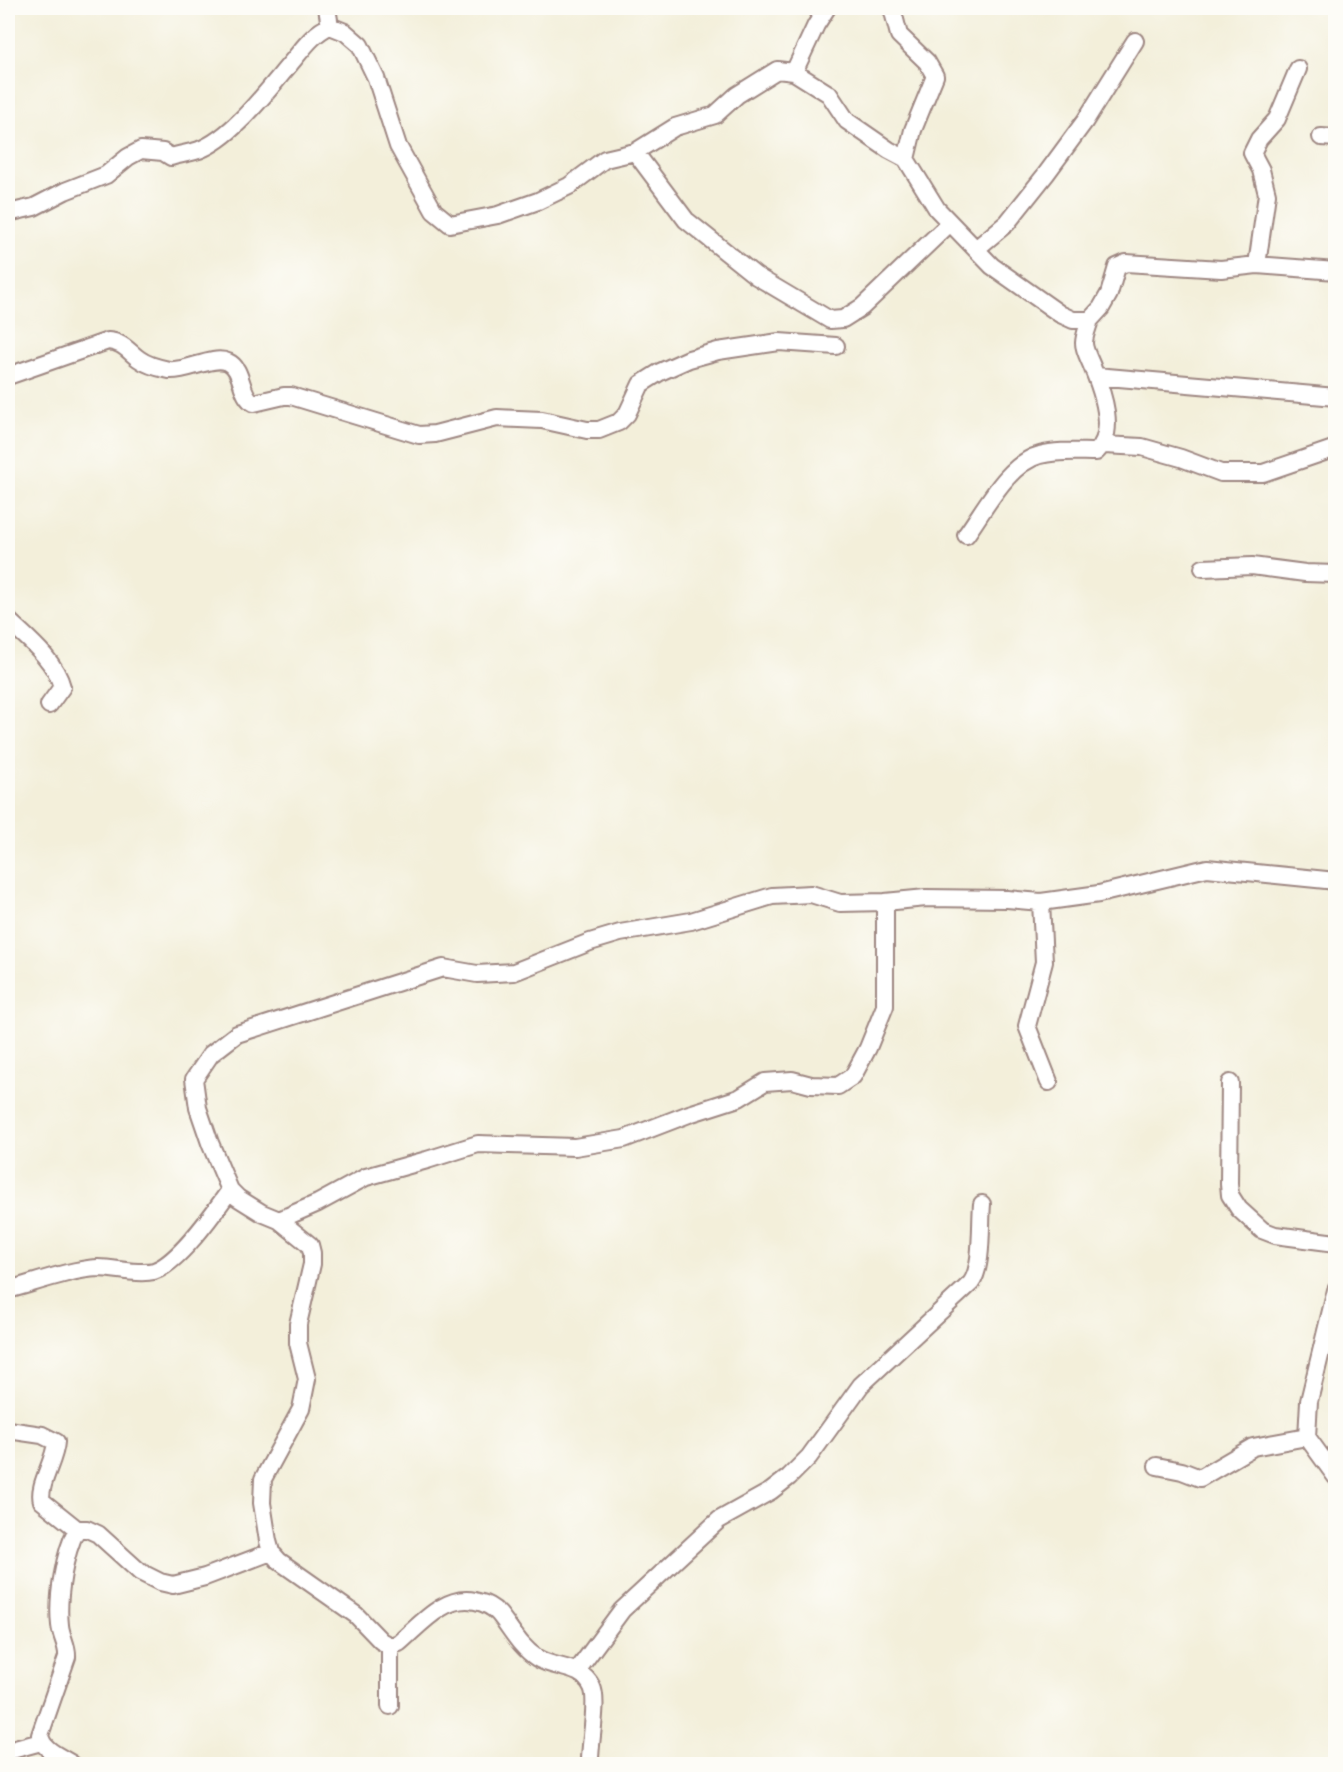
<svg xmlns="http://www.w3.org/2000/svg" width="1343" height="1772" viewBox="0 0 1343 1772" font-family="Kalam,sans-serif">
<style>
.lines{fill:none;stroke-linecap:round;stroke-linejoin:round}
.street-casing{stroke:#9e8782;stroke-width:20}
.street{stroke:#fff;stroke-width:16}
</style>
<rect width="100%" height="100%" fill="#fdfcf7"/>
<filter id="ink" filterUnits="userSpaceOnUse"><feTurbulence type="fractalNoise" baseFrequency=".0167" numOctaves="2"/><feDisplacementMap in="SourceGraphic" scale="12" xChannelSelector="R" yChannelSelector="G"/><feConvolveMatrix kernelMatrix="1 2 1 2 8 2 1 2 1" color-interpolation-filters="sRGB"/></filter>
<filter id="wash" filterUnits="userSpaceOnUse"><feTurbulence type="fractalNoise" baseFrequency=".008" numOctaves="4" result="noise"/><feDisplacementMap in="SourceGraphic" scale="24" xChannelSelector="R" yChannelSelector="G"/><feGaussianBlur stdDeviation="1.35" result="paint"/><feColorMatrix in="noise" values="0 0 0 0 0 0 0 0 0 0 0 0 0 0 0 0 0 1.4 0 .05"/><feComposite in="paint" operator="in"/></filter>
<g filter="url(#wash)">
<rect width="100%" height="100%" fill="#f3efda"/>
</g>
<g filter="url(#ink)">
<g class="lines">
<defs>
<path id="street" d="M327,8L330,26
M892,8L899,35L927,62L935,76L913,130L906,159
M794,72L816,25L827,8
M1321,137L1336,138
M635,152L686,220L756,276L830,320L843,319L862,307L950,223
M8,213L34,207L65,191L106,175L128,157L141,150L163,152L171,157C180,154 190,153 199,150C232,138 267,91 290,64C302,50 313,33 330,26L345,32L360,45L376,78L398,146L434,211L450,224L498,215L538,201L569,186L605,159L635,152L675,127L715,115L737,95L777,70L794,72L829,94L847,121L889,150L906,159L937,209L992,266L1060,314L1073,320H1090L1101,308L1109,294L1117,267L1126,263L1221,269L1257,265L1336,271
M976,249L1007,223L1046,174L1085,121L1135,41
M1257,265L1267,194L1261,170L1252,153L1259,139L1277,119L1298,69
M8,376L108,341C123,342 128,351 139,359C147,365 159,368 169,370C187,372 213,355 228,362C244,369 239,396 254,403L284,396H291L419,435L435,434L497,418L542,420L587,430H599L619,422L627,414L641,384L660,372L689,359L718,351L779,342L836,346
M1096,376L1336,397
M1104,445L1142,447L1181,458L1221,473H1263L1336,448
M966,535C985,509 1008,463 1040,455C1058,450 1078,452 1096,452C1117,433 1103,393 1093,369C1091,362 1084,351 1084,343C1084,336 1088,327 1090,320
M1203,568L1252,566L1305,573L1336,574
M8,620C28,639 55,660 62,687L49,705
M1041,902L1099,894L1207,868L1336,881
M1230,1083L1229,1184L1230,1195L1239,1209L1262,1230L1275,1235L1336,1243
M279,1220L318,1203L366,1177L427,1160L478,1144L575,1147L624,1139L689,1114L739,1098L765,1082L792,1080L811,1085L838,1086L853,1076L868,1048L885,1006V902
M8,1290C34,1283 72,1269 98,1268C116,1268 137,1275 154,1271C179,1263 215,1211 230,1190
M1336,1290L1309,1401L1307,1437L1336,1477
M8,1430L42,1435L56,1442C55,1461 37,1486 42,1501L77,1529H87L98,1534L140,1572L160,1582L173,1585L205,1577L271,1552
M1157,1466L1182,1471L1200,1478L1253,1447L1307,1437
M390,1646V1706
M577,1671L622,1610L719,1520L771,1491L789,1477L809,1457L861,1385L971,1283C983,1267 980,1225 982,1204
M8,1751L41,1742
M72,1764C60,1756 42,1750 40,1735L67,1657C68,1646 61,1637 60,1625C57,1598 64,1553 77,1529
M590,1764C589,1746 599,1701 592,1687C581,1664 556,1670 537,1658C520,1647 512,1630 499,1614C492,1606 485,1603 475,1601C445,1594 420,1625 399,1643L390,1646L381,1641L356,1615L279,1561L271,1552L268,1541L262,1503L263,1479L301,1409L307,1379L298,1343V1324L312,1264V1253L310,1245L279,1220L262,1213L238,1198L230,1190L210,1143L198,1108L194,1079L211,1054L237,1034L443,968L477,974L514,972L590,942L620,933L691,921L772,896L811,894L840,903L885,902L926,898L1007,899L1041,902L1044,962L1027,1026L1049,1082"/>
</defs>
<use href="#street" class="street-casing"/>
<use href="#street" class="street"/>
</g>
</g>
<rect width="1343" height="1772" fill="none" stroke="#fdfcf7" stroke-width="30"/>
</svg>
